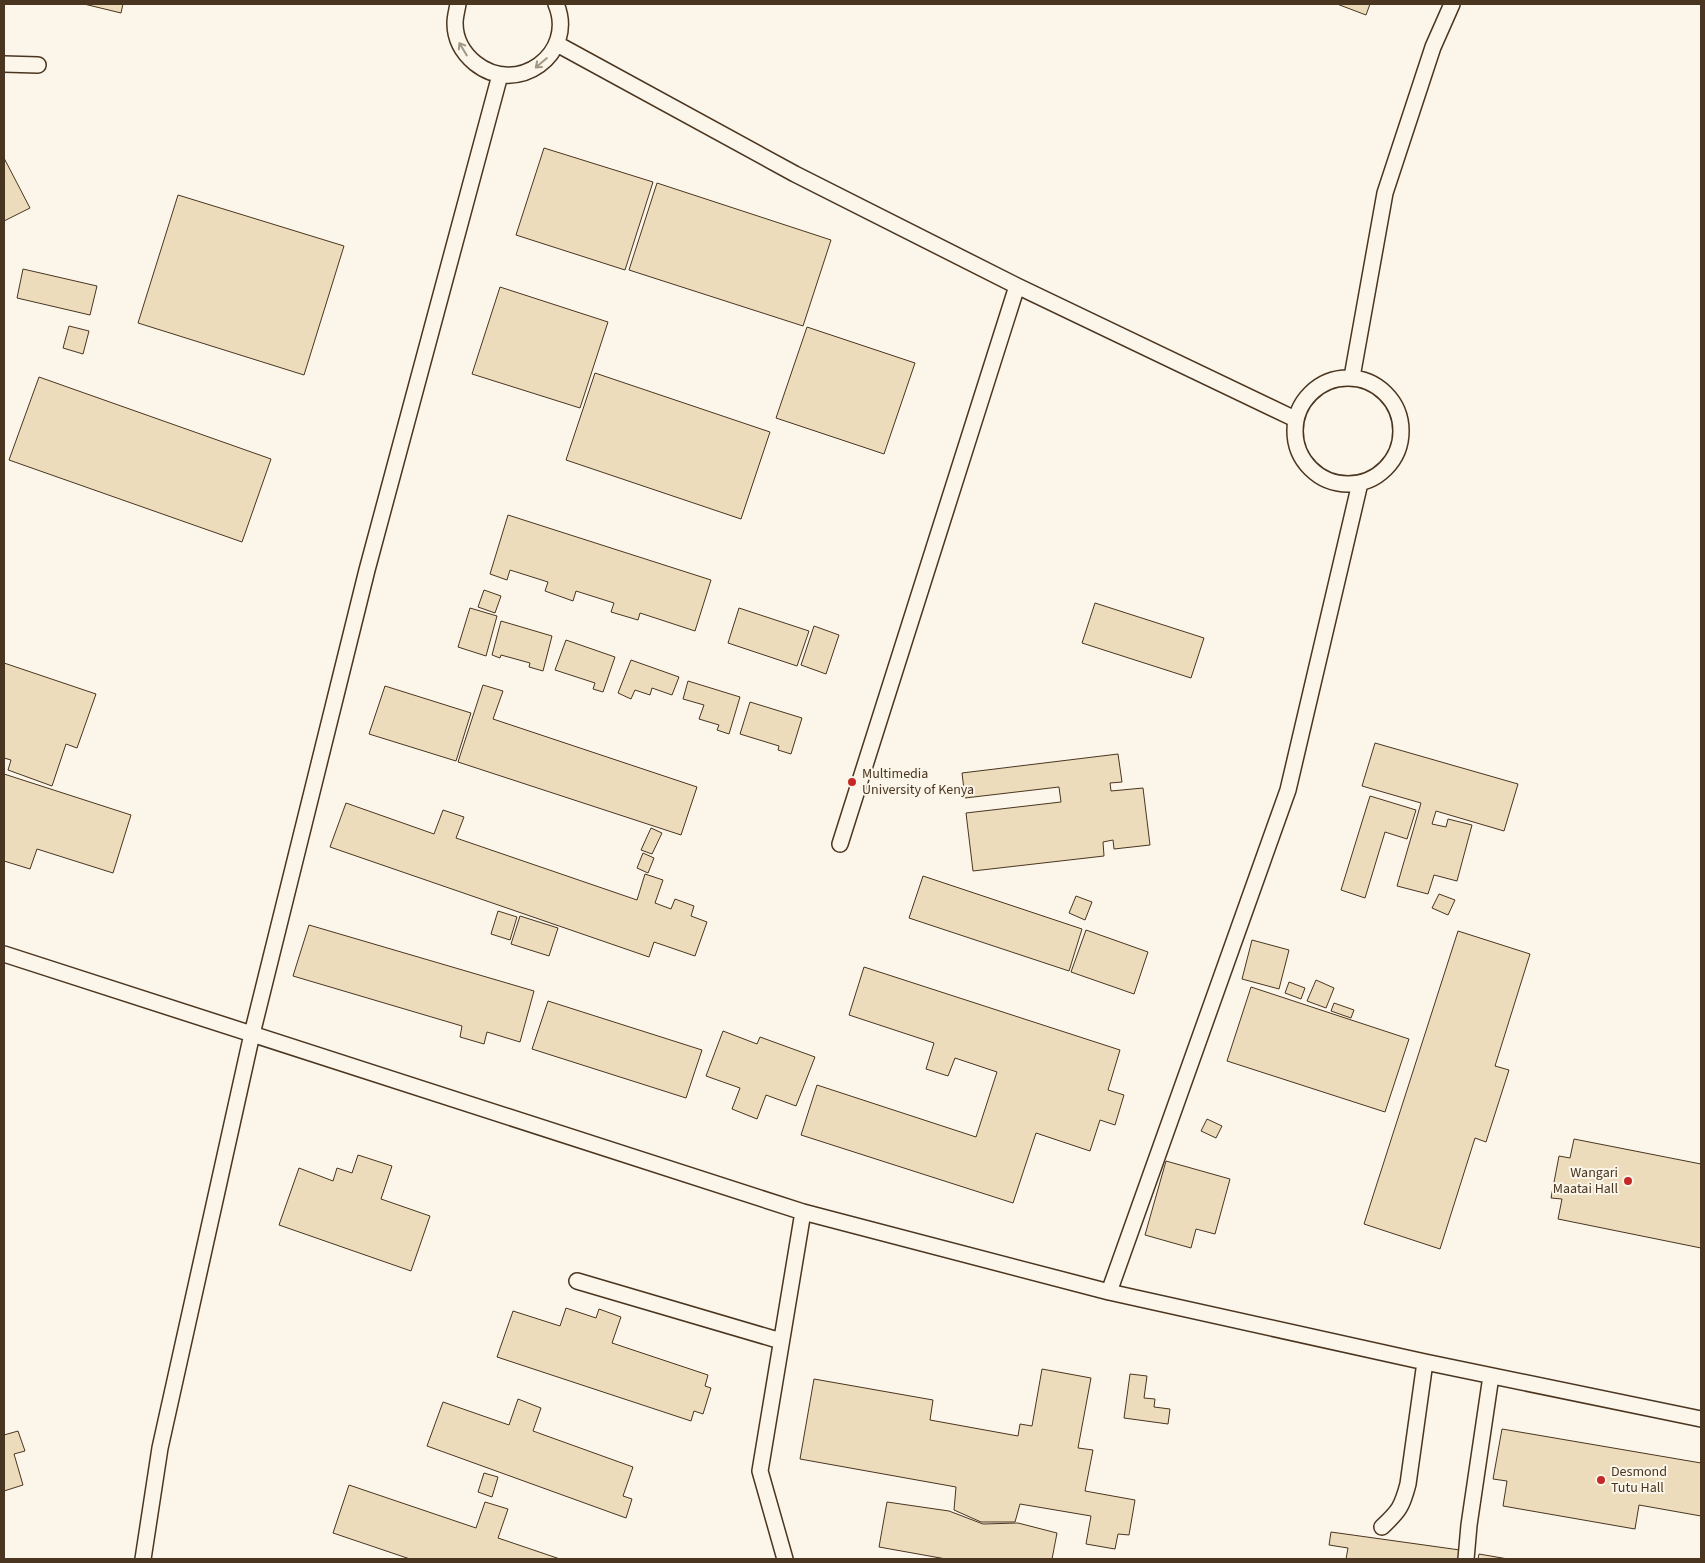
<svg xmlns="http://www.w3.org/2000/svg" width="1705" height="1563" viewBox="0 0 1705 1563" font-family="'Source Sans 3',sans-serif">
<style>
.building{fill:#ecdcbc;stroke:#4a3520}
.lines{fill:none;stroke-linecap:round;stroke-linejoin:round}
.service-casing{stroke:#4a3520;stroke-width:18}
.service{stroke:#fbf6e9;stroke-width:15}
.oneway{stroke:#a29684}
.poi-dot{fill:#c62828;stroke:#fbf6e9;stroke-width:2}
.labels{text-anchor:middle;dominant-baseline:central;stroke-width:4;stroke-linejoin:round;paint-order:stroke}
.poi-label{font-size:14px;fill:#4a3520;stroke:#fbf6e9;text-anchor:start}
</style>
<rect width="100%" height="100%" fill="#fbf6e9"/>
<path class="building" d="M84,4H123L121,13Z
M1337,4H1370L1366,15Z
M544,148L653,182L625,270L516,235Z
M4,158L30,208L4,221Z
M657,183L831,240L803,326L629,270Z
M178,195L344,246L304,375L138,323Z
M23,269L97,286L90,315L17,298Z
M500,287L608,322L580,408L472,374Z
M69,326L89,331L83,354L63,348Z
M807,327L915,363L884,454L776,418Z
M595,373L770,432L741,519L566,460Z
M39,377L271,459L242,542L9,460Z
M508,515L711,580L695,631L640,613L638,620L611,612L614,603L576,591L573,601L545,591L548,582L510,570L507,580L490,574Z
M484,590L501,596L495,613L478,607Z
M1095,603L1204,638L1191,678L1082,643Z
M470,608L497,616L486,656L458,647Z
M739,608L809,631L797,666L728,643Z
M501,621L552,636L543,671L529,667L530,663L501,655L500,658L492,655Z
M814,626L839,635L826,674L801,665Z
M566,640L615,657L603,692L593,689L595,683L555,670Z
M631,660L679,677L672,695L652,688L650,695L635,690L631,699L618,693Z
M4,663L96,694L77,748L66,744L52,786L8,770L11,760L4,758Z
M688,681L740,697L729,734L717,730L719,725L699,719L704,705L683,699Z
M483,685L503,691L493,719L697,787L681,835L458,762Z
M385,686L471,713L456,761L369,734Z
M750,702L802,718L791,754L778,750L779,746L740,734Z
M1375,743L1518,784L1504,831L1436,811L1432,824L1446,827L1448,819L1472,825L1457,881L1434,875L1428,894L1397,886L1421,803L1362,786Z
M1118,754L1122,782L1110,783L1111,791L1143,788L1150,845L1114,849L1113,840L1103,842L1104,856L973,871L966,813L1061,802L1059,787L965,798L962,773Z
M4,774L131,815L113,873L37,849L30,869L4,861Z
M1370,796L1416,810L1407,839L1385,832L1365,898L1341,890Z
M346,803L434,834L443,810L464,817L456,838L637,900L645,874L663,880L655,903L671,909L675,899L694,906L691,916L707,922L695,956L654,942L649,957L330,847Z
M651,828L662,833L652,854L641,850Z
M643,853L654,858L648,873L637,868Z
M923,876L1082,929L1069,971L909,918Z
M1439,894L1455,900L1448,915L1432,908Z
M1076,896L1092,902L1085,920L1069,913Z
M498,911L517,917L510,940L491,934Z
M520,916L558,928L549,956L511,944Z
M309,925L534,991L520,1042L487,1032L484,1044L460,1037L462,1026L293,976Z
M1086,930L1148,952L1134,994L1071,972Z
M1458,931L1530,954L1495,1066L1509,1070L1486,1142L1475,1138L1440,1249L1364,1224Z
M1252,940L1289,950L1279,989L1242,979Z
M864,967L1120,1050L1108,1090L1124,1095L1115,1125L1100,1120L1090,1151L1036,1133L1013,1203L801,1135L817,1085L976,1137L997,1072L955,1058L948,1076L926,1069L934,1043L849,1015Z
M1316,980L1334,988L1326,1008L1307,1001Z
M1289,982L1305,988L1301,999L1285,993Z
M1251,987L1409,1039L1385,1112L1227,1061Z
M548,1001L702,1050L686,1098L532,1049Z
M1334,1003L1354,1010L1351,1018L1331,1011Z
M723,1031L757,1044L760,1037L815,1057L796,1106L766,1095L757,1119L732,1109L740,1088L706,1076Z
M1207,1119L1222,1126L1216,1138L1201,1131Z
M1574,1139L1701,1164V1248L1558,1219L1562,1199L1551,1198L1559,1156L1570,1158Z
M358,1155L392,1166L381,1199L430,1216L411,1271L279,1225L299,1168L333,1181L337,1168L352,1173Z
M1166,1161L1230,1179L1215,1234L1196,1229L1191,1248L1145,1235Z
M566,1308L596,1318L599,1309L621,1317L612,1343L708,1375L705,1386L711,1388L703,1414L694,1411L691,1421L497,1357L513,1311L560,1326Z
M1042,1369L1091,1378L1078,1448L1093,1450L1085,1491L1135,1500L1129,1535L1118,1534L1115,1549L1086,1544L1091,1516L1020,1504L1015,1522H981L954,1510L956,1487L800,1459L814,1379L933,1400L930,1420L1018,1436L1020,1424L1032,1426Z
M1130,1374L1147,1376L1144,1398L1155,1399L1154,1407L1170,1409L1168,1424L1124,1418Z
M518,1399L541,1408L533,1431L633,1467L623,1496L632,1499L626,1518L427,1446L443,1402L509,1425Z
M1502,1429L1701,1463V1516L1639,1505L1635,1529L1503,1506L1507,1481L1493,1479Z
M18,1431L25,1451L14,1454L23,1485L4,1491V1435Z
M484,1473L498,1477L492,1497L478,1492Z
M349,1485L476,1528L485,1502L508,1509L498,1538L560,1559H410L333,1533Z
M887,1502L949,1511L983,1524L1018,1523L1057,1533L1052,1559H946L879,1547Z
M1331,1532L1460,1550L1458,1559H1346L1348,1548L1329,1545Z
M1479,1554L1508,1559H1478Z"/>
<g class="lines">
<defs>
<path id="service" d="M458,4C457,10 455,17 455,23C455,39 463,53 475,63C517,97 577,54 556,4
M557,44L795,174L1017,286L1295,419
M4,64L38,65
M1352,377L1385,193L1433,47L1452,4
M1295 431a53 53 0 1 1 106 0a53 53 0 1 1-106 0Z
M840,844L1017,286
M4,954L803,1212L1109,1292L1425,1362L1701,1419
M577,1281L781,1341
M1109,1292L1288,790L1360,483
M1382,1527C1399,1511 1402,1507 1408,1484L1425,1362
M143,1559L160,1448L252,1034L367,570L500,75
M785,1559L760,1471L803,1212
M1466,1559L1469,1525L1491,1376"/>
</defs>
<use href="#service" class="service-casing"/>
<use href="#service" class="service"/>
</g>
<defs><path id="oneway-shaft" d="M-6 0H5M1.5-3L5.5 0L1.5 3" fill="none" stroke-width="1.6" stroke-linecap="round" stroke-linejoin="round" transform="scale(1.25)"/></defs>
<g class="oneway">
<use href="#oneway-shaft" transform="translate(463 49) rotate(-121)"/>
<use href="#oneway-shaft" transform="translate(541 63) rotate(140)"/>
</g>
<g class="poi-dot">
<circle cx="852" cy="782" r="5"/>
<circle cx="1628" cy="1181" r="5"/>
<circle cx="1601" cy="1480" r="5"/>
</g>
<g class="labels">
<g class="poi-label">
<text x="862" y="774">Multimedia<tspan x="862" dy="16">University of Kenya</tspan></text>
<text x="1618" y="1173" text-anchor="end">Wangari<tspan x="1618" dy="16">Maatai Hall</tspan></text>
<text x="1611" y="1472">Desmond<tspan x="1611" dy="16">Tutu Hall</tspan></text>
</g>
</g>
<rect width="1705" height="1563" fill="none" stroke="#4a3520" stroke-width="10"/>
</svg>
